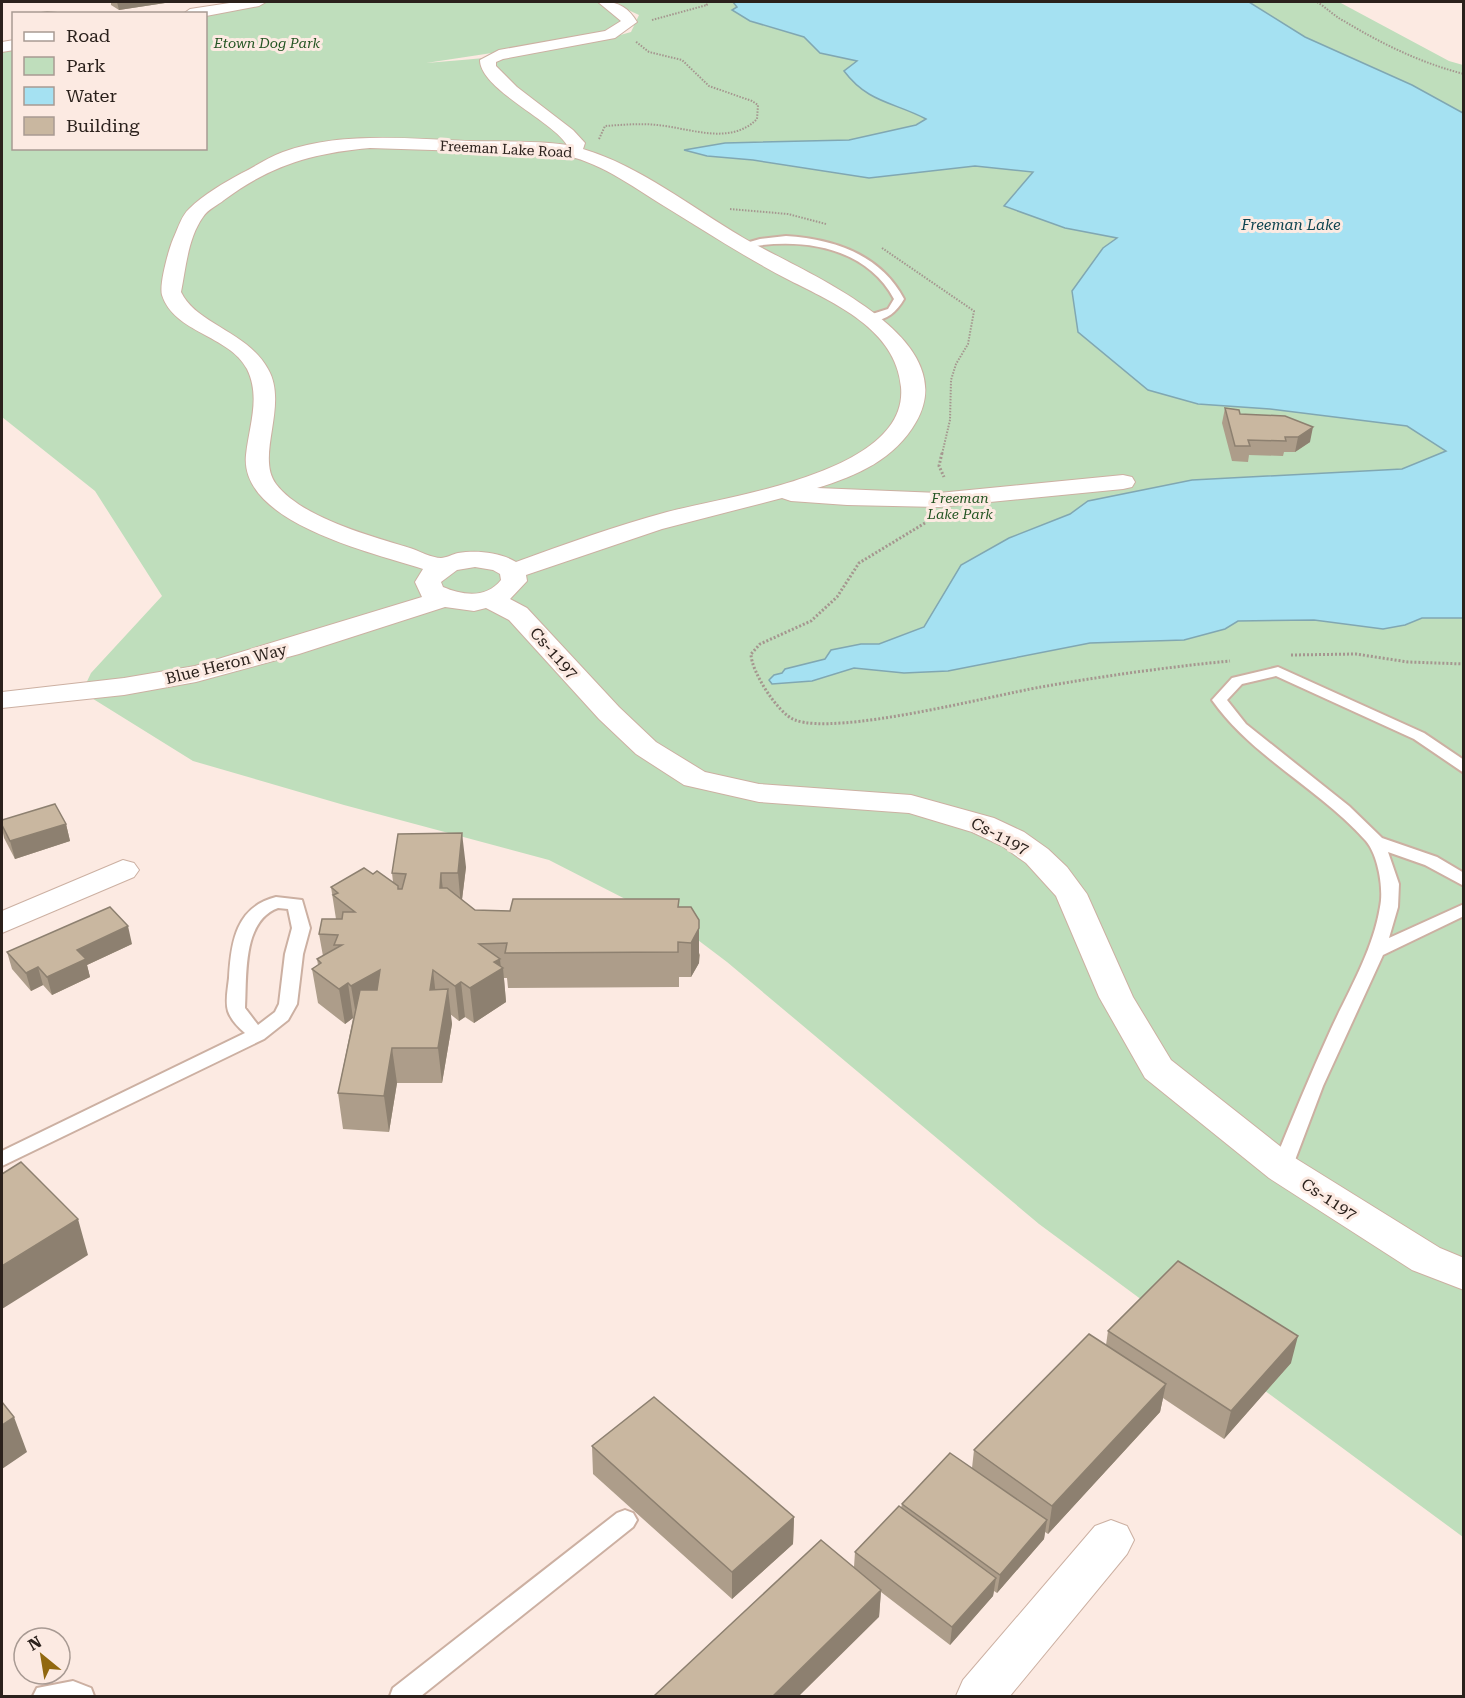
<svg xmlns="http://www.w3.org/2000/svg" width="1465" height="1698" viewBox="0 0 1465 1698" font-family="'Roboto Serif',serif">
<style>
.green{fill:#bfdebc}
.water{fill:#a5e1f2;stroke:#80a7b2;stroke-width:1.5}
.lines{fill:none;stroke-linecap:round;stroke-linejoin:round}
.service-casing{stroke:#ccb0a2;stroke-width:4}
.minor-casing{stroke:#ccb0a2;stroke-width:2}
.path-far1{stroke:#a5968f;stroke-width:2;stroke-dasharray:1.5 1.5;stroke-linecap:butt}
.path{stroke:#a5968f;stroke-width:3;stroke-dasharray:2 2;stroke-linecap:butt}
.service{fill:#fff;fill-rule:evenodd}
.minor{fill:#fff;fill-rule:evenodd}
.wall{fill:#ad9d8a}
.shaded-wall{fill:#8d8070}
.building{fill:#c9b7a0;stroke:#8d8070;stroke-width:1.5}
.labels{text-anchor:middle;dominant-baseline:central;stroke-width:6;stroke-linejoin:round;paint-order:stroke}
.far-park-label{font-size:14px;font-style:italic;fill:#235422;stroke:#fceae2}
.far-street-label{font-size:14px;fill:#2b211c;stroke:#fceae2}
.far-water-label{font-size:15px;font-style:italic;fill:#0d434f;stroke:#fceae2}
.street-label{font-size:16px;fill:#2b211c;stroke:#fceae2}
</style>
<rect width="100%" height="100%" fill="#fceae2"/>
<path class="green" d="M259,2H604L617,8L629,22L610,35L426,63C495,57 565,52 631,32L639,15L611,2H1339L1449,61L1463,65V1537L1039,1224L727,962L682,928L549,860L344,805L193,761L82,692L91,673L162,596L95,491L2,417V47L13,45L14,148H206V14L191,13Z"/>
<path class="water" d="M733,2H1249L1305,37L1412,85L1463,113V618H1422L1405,625L1383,629L1314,620L1238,621L1225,629L1184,640L1090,643L948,671L904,673L854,668L812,681L772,684L769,680L774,675L782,673L785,669L825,659L831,650L861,644H879L924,627L961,565L1009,538L1070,514L1088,501L1192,480L1402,469L1446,451L1407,426L1270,409L1198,404L1148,390L1078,332L1072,291L1103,248L1117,238L1065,228L1004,206L1033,172L975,166L869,178L753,160L707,156L684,150L725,143L849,140L916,125L926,119C894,102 868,103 844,71L857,61L820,53L804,37L750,21L732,10L737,7Z"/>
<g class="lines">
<defs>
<path id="service" d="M786,236C834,239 881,255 904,299C896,313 884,323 866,320V316L888,309L894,299C865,245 798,237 744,248L739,245L760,239Z
M1278,667L1424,733L1464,760V773L1414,739L1276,676L1242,684L1227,700L1246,724L1349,806L1382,838L1437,857L1464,873V886L1425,865L1388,852L1399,884L1398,907L1389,938L1464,904V916L1383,955L1323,1086L1292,1168L1289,1173L1282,1175L1275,1173L1272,1168C1291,1121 1310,1075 1331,1029C1349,990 1373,950 1380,907C1384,889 1378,855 1366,841C1320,789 1252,757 1212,700L1232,678Z
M276,897L302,900L310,928L303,954L297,1004L288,1020L264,1039L2,1166V1151L245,1033C238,1027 231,1020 228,1011C225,1001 228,988 229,978C231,942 236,907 276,897ZM278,908L288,909L292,928L285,954L279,1004L275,1012L258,1025L245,1008C247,976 242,921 278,908Z
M625,1510L633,1513L637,1520L633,1527L421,1696H390L393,1688L617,1513Z
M73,1681L91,1688L94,1696H33L37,1688Z"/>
<path id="minor" d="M236,2H266L259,6L206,16V14H183L190,9Z
M598,2C615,0 628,6 637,22L615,38L503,59L496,62V66L517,87L573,130L585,143L583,149C640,166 691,207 742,237C795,269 967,334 916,422C895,459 857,476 817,488L939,493L1123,475L1132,477L1135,482L1132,487L1123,489L939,507L847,505L791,501L782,498L662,529L526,575L527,581L510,599L527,608L619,707L656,742L705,772L759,784L911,795L994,818L1024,832L1048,849L1067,867L1087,894L1133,997L1171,1060L1295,1158L1440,1248L1464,1258V1290L1412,1270L1269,1178L1145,1078L1099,997L1056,896L1026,863L1002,846L972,832L909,813L759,802L684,785L636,754L599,719L509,620L486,608L474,611L445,607L299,654L196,682L124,695L2,708V692L124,678L195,666L422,597L415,582L423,569C374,553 239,523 246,455C249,426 261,397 247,369C229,335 174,333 162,295C159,284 169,248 174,237C178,228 182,215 189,209C204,194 224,183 242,173C256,166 269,157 283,152C342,131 409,139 470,141C502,142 536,140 567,145C553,121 480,89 480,60L499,50L605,31L621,21ZM370,148L559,154C599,161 630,185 664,206C705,231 746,258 789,280C834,303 896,329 901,387C909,473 727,496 667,512C615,526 566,544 516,562C500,552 476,550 458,553C453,554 446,558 441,558C432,558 419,551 410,548C371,536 302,518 276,484C255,456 289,405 268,369C247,331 196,324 181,292C186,267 188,238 203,217C207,210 218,205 224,200C271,165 313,153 370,148ZM475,567L493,570L500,574L501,580C486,599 462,595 443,587L441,582L457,570Z
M14,40V50L2,52V42Z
M123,860L134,863L139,870L134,877L2,933V911Z
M1111,1520L1127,1526L1134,1540L1127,1554L1010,1696H956L963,1680L1095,1526Z"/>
</defs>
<use href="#service" class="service-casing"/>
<use href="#minor" class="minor-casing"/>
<path class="path-far1" d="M1317,2C1327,8 1334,16 1344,21C1382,44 1421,63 1464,74
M652,20L707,5L705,2
M599,139L605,126C622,125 640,123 657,125C690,128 730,146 757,119L758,105L752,101L709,86L682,60L649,52L635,41
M730,209L788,214L826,224
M882,248L974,311L968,344L956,364L951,380L950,420L942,454"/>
<path class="path" d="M942,453L939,466L944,477
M925,523L859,563L837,597L811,621L760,644L751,654C751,671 778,714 795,720C837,736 990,696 1041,687C1104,676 1167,667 1230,661
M1291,655L1356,654L1408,662L1464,664"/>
<use href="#service" class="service"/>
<use href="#minor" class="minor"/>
</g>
<path class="wall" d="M111,2H165V3L119,10L111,5Z
M1225,408L1310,442L1295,452H1284L1283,456L1249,455L1248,462L1232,461L1222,423Z
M2,820L66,824L70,841L15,859L4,838L2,828Z
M466,867L462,900L475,910L510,911L679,907L700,955L699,963L691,977H679V987L508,988L507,978H504L506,1002L474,1023L465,1017L459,1021L450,1014L452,1024L442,1083H397L389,1132L343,1129L338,1093L353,1018L345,1024L318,1003L312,969L318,965L317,959L323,956L319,934L336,919L331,887L373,874L393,882L392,873Z
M132,944L87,965L90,977L52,995L43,985L31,991L12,969L7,952Z
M1108,1331L1291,1363L1224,1439L1163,1398L1160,1412L1048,1534L1045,1532L1044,1539L997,1593L994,1591L993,1596L950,1645L881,1592L879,1617L854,1567L855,1552L901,1508L902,1504L972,1468L974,1450L1106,1345Z
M592,1446L794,1517L793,1544L732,1599L593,1474Z"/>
<path class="shaded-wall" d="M117,2H165V3L119,10Z
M1313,427L1310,442L1295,452L1298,437Z
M66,824L70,841L15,859L10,841Z
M462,833L466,867L461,907L458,873Z
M441,873L445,907L440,888Z
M699,920V963L691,977V943Z
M128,926L132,944L87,965L90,977L52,995L47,977L77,950Z
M500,959L501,969L503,968L506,1002L474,1023L470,988L494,962Z
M38,967L43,985L31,991L26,973Z
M380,970L385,1005L357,1021L351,986Z
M433,970L437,1005L430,990Z
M461,982L465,1017L459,1021L455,986Z
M348,983L353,1018L345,1024L339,989Z
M448,989L452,1024L442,1083L438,1048Z
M392,1048L397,1083L389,1132L384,1096Z
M78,1219L88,1255L2,1309V1266Z
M1298,1336L1291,1363L1224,1439L1231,1411Z
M1166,1384L1160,1412L1048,1534L1052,1506Z
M14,1417L27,1452L2,1469V1425Z
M794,1517L793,1544L732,1599V1572Z
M1047,1520L1044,1539L997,1593L1000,1575Z
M996,1578L993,1596L950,1645L952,1627Z
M881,1590L879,1617L799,1696H773Z"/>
<path class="building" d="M47,12L61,13L62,14L39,13Z
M1225,408L1239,410L1240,414L1285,416L1313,427L1298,437H1285L1286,441L1248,440L1250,446H1235Z
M55,804L66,824L10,841L2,825V820Z
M462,833L458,873H441L440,888H447L475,910L510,911L513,899H679L678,907H691L699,920V928L691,943L678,942V952L505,953L507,943L479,944L500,959L494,962L503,968L470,988L461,982L455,986L433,970L430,990L448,989L438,1048H392L384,1096L338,1093L360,990H377L380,970L351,986L348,983L339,989L312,969L321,963L317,959L342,945H334L338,935L319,934L322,919H342L343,912H355L333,895L338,893L331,887L364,868L373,874L377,871L398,886V889H402L406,874L392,873L398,834Z
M110,907L128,926L77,950L86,959L47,977L38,967L26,973L7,952Z
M21,1162L78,1219L2,1266V1174Z
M1178,1261L1298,1336L1231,1411L1108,1331Z
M1089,1334L1166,1384L1052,1506L974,1450Z
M654,1397L794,1517L732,1572L592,1446Z
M2,1402L14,1417L2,1425Z
M950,1453L1047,1520L1000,1575L902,1504Z
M899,1506L996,1578L952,1627L855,1552Z
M821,1540L881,1590L773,1696H654Z"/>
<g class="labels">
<g class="far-park-label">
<text x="267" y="43">Etown Dog Park</text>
<text x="960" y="498">Freeman<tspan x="960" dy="16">Lake Park</tspan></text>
</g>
<g class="far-street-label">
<text transform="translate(506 149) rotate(3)">Freeman Lake Road</text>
</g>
<g class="far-water-label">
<text x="1291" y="225">Freeman Lake</text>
</g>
<g class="street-label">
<text transform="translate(554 653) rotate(48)">Cs-1197</text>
<text transform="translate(226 664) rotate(-14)">Blue Heron Way</text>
<text transform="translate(1000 836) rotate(27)">Cs-1197</text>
<text transform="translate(1329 1199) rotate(33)">Cs-1197</text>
</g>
</g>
<rect width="1465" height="1698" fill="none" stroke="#2b211c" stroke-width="6"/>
<rect x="12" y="12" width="195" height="138" fill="#fceae2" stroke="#a89a93" stroke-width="1.5"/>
<rect x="24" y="32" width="30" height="9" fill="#ffffff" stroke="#a89a93" stroke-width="1.5"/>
<text x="66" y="42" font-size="18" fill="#2b211c">Road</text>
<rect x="24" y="57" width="30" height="18" fill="#bfdebc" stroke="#a89a93" stroke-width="1.5"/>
<text x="66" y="72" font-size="18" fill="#2b211c">Park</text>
<rect x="24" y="87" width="30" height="18" fill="#a5e1f2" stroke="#a89a93" stroke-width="1.5"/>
<text x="66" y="102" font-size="18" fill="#2b211c">Water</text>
<rect x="24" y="117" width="30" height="18" fill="#c9b7a0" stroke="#a89a93" stroke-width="1.5"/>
<text x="66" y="132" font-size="18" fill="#2b211c">Building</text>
<g transform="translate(42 1656) rotate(330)"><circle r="28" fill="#fceae2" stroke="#a89a93" stroke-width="1.5"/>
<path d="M0-4.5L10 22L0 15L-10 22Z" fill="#916810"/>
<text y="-9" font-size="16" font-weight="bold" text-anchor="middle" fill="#2b211c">N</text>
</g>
</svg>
